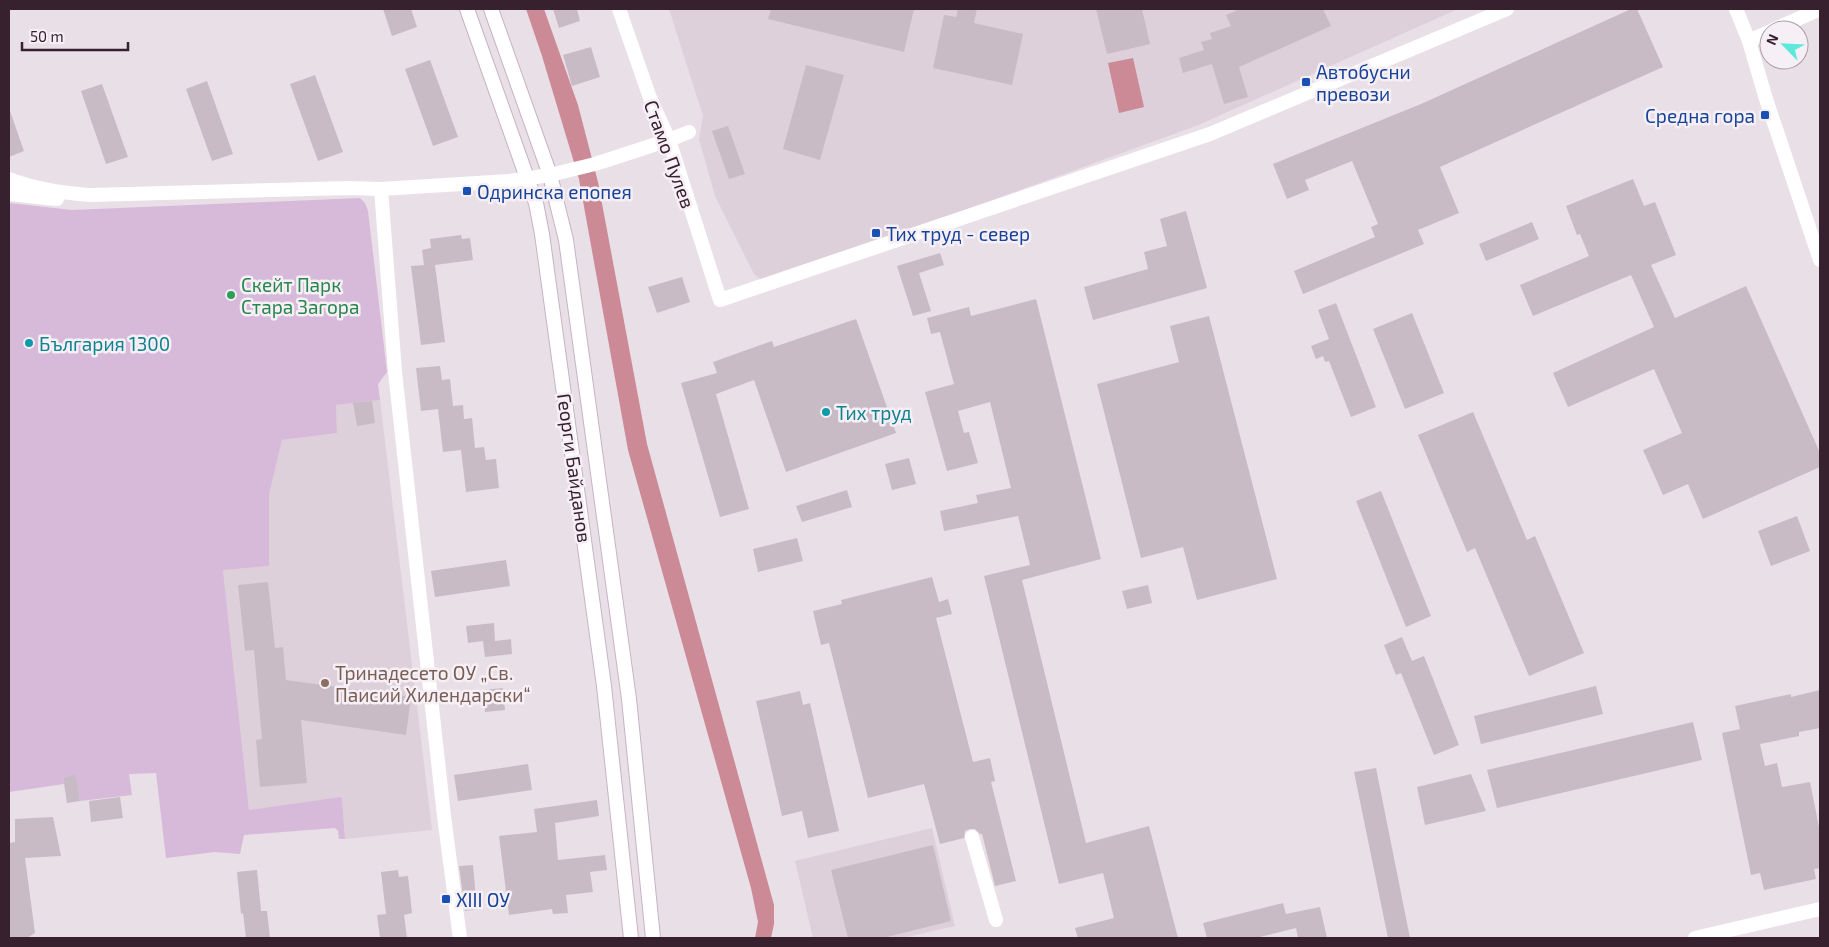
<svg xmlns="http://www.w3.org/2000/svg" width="1829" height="947" viewBox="0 0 1829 947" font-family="'Exo 2',sans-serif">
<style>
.built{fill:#ddd0da}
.green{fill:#d7b9d9}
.water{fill:#cb8a95}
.building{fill:#c9bbc6}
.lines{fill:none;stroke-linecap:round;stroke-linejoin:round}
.secondary-casing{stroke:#c8b3c2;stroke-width:16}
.minor{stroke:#fff;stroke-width:14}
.tertiary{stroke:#fff;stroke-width:14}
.secondary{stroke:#fff;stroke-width:14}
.transit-dot{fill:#1a4fb4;stroke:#f6eff5;stroke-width:2}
.leisure-dot{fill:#2e9e5b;stroke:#f6eff5;stroke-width:2}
.culture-dot{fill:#0f9aa8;stroke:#f6eff5;stroke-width:2}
.education-dot{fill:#8d6e63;stroke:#f6eff5;stroke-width:2}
.labels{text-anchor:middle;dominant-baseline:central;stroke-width:5;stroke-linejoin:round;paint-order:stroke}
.transit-label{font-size:19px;fill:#164399;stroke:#f6eff5;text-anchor:start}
.street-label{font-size:19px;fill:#38212f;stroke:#f6eff5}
.leisure-label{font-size:19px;fill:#27864d;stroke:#f6eff5;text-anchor:start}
.culture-label{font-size:19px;fill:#0d838f;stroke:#f6eff5;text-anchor:start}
.education-label{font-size:19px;fill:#785e54;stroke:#f6eff5;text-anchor:start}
</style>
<rect width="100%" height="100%" fill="#e9dfe7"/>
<path class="built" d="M669,9H1458L1196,126L773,280H761L754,274L715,196L699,139L703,116Z
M380,400L432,830L345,839L342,798L340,797L249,810L223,570L269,566V495L282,440L337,433L336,405Z
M932,828L955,926L903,938H813L795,861Z"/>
<path class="green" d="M360,198L365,203L368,211L387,372L378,384L380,400L336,405L337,433L282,440L269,495V566L223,570L249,810L340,797L342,798L345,839H339L338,831L335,828L244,835L240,854L215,852L166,858L156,773L129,774L132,795L80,801L76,775L63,777L64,784L9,792V203L72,210Z"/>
<path class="water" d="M526,9H544L578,105L598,182L647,444L774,905V924L771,938H755L758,922L751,888L628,450L579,179L542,56Z
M1133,58L1144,107L1119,113L1108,63Z"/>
<path class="building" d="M383,9H411L417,27L392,36Z
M553,9H577L580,21L559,28Z
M771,9H914L904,52L768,19Z
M958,9H977L974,23L1023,34L1012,85L933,68L944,15L956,17Z
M1096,9H1142L1150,44L1107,54Z
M1240,9H1323L1331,26L1239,67L1248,97L1224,104L1212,64L1183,73L1179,58L1204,50L1201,42L1212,39L1210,33L1231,26L1226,15Z
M1631,9H1637L1663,67L1440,167L1459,213L1418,230L1424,244L1303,294L1294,271L1375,237L1371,227L1378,224L1352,161L1305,180L1309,190L1287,199L1273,164L1421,104Z
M591,47L600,77L572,86L563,55Z
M430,60L458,137L433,146L405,69Z
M806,65L844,75L820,160L783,149Z
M315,75L343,152L318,161L290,84Z
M207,81L233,154L212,161L186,89Z
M102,84L128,157L106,164L81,91Z
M10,111L24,151L9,157V112Z
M728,126L745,174L729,179L712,131Z
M1633,179L1644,206L1655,202L1676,255L1651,265L1675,318L1746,286L1820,453V467L1703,519L1688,484L1663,495L1643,450L1682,433L1654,369L1568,407L1553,373L1654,327L1631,275L1533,316L1520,285L1589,256L1580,234L1577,235L1566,206Z
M1186,211L1207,288L1093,320L1084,287L1148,269L1144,252L1167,246L1160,219Z
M1532,222L1539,239L1486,261L1479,244Z
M461,235L462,239L470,238L473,260L435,265L445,342L421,345L411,266L424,265L422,250L431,248L430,239Z
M940,253L944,265L919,273L931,311L913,316L897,266Z
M682,277L690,302L657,313L648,287Z
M1036,299L1101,559L1022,580L1086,843L1149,826L1178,938H1078L1075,928L1114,918L1103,873L1059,884L984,576L1030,565L1018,516L944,531L940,511L978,503L976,495L1011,488L990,402L958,411L964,433L969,432L978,463L947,471L925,392L954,384L940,332L931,334L927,318L969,307L971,316Z
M1336,303L1376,407L1351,417L1329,361L1325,362L1323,356L1316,359L1311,346L1329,339L1318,310Z
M1412,313L1444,393L1405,409L1373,329Z
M1209,316L1277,579L1197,600L1183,547L1141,558L1097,384L1179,362L1170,326Z
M856,319L896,433L786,472L754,380L716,394L749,509L720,517L681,383L717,373L713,362L772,341L774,347Z
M440,366L442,380L450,379L453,406L463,405L464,419L472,418L475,448L484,447L486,460L496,459L499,488L466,492L461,450L443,452L438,409L421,411L416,368Z
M372,401L375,423L357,426L353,403Z
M1473,412L1527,540L1535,536L1584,653L1529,676L1475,548L1467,552L1418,435Z
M909,458L916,484L892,490L885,464Z
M847,490L852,507L802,522L796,506Z
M1381,491L1431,616L1406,627L1356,501Z
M1797,516L1810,551L1771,566L1758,531Z
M797,538L803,561L758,572L753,549Z
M506,560L510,586L435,597L431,571Z
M932,577L939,602L948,599L952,614L936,618L973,762L990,758L995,781L991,782L1016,881L995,886L982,834H980L975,829H970L965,831L964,838L940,844L924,784L868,798L829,643L821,645L813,611L842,604L841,600Z
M268,582L275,648L283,647L286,680L411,697L406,735L301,720L307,783L260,787L256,740L262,739L254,650L245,651L238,585Z
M1148,585L1152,603L1127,609L1122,591Z
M494,623L495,641L511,639L512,654L485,657L483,641L468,643L466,626Z
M1402,637L1412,661L1424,656L1459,745L1434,755L1401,673L1396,675L1384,645Z
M1596,686L1603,714L1481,744L1474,716Z
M503,688L505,710L485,712L483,690Z
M1820,690V728L1799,732V736L1760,744L1765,766L1777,763L1782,787L1810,782L1820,832V868L1814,869L1816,879L1764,890L1760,873L1751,875L1722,733L1740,729L1735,706L1791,694V697Z
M800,691L803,705L810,703L839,831L808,838L802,811L782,816L756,701Z
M1693,722L1702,760L1497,808L1487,770Z
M528,764L532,790L458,801L454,775Z
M1376,768L1410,938H1388L1354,772Z
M76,774L80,801L67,803L63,777Z
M1471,774L1486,811L1425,825L1417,787Z
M120,797L123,818L91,822L89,801Z
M597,800L599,816L555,823L558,860L605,855L607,870L590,872L593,892L566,895L568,913L553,914L552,909L509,915L499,836L537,832L534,809Z
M53,817L61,856L25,858L35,933L27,938H9V843L15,842V819Z
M933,845L951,921L883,938H848L831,870Z
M473,865L477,909L465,911L459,866Z
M257,870L261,911H267L270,938H246L243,913L241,914L237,872Z
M398,870L399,877L408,876L412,913L404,915L407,938H380L377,915L386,914L381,872Z
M1283,903L1286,914L1320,907L1327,938H1298L1296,928L1256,938H1207L1203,923Z"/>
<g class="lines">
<defs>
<path id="secondary" d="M467,9L536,203L542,234L604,686L631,938
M491,9L550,175L566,240L629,699L653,938"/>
</defs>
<use href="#secondary" class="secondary-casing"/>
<path class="minor" d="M619,9L650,98L669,140L720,300L1210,134L1507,9
M1773,30L1820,9
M1749,41L1769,32
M9,179C35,189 63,193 90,195L348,188L381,189L509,181L550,175L595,164L669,140L689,132
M381,189L395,372L444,816L460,938
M9,194L57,199
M972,837L996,920"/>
<path class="tertiary" d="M1736,9L1749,41L1766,99L1820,260
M1695,938L1820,909"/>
<use href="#secondary" class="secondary"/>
</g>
<g class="transit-dot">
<rect x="1301" y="77" width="10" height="10" rx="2.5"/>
<rect x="1760" y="110" width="10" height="10" rx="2.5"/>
<rect x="462" y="186" width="10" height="10" rx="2.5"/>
<rect x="871" y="228" width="10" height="10" rx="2.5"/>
<rect x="441" y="894" width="10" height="10" rx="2.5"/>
</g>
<circle class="leisure-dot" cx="231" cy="295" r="5"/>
<g class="culture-dot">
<circle cx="29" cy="343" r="5"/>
<circle cx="826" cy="412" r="5"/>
</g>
<circle class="education-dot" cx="325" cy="683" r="5"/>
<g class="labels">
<g class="transit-label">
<text x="1316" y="71">Автобусни<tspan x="1316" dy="22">превози</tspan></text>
<text x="1755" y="115" text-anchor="end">Средна гора</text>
<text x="477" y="191">Одринска епопея</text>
<text x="886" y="233">Тих труд - север</text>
<text x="456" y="899">XIII ОУ</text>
</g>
<g class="street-label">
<text transform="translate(670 154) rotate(70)">Стамо Пулев</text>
<text transform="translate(575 468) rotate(82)">Георги Байданов</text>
</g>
<g class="leisure-label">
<text x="241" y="284">Скейт Парк<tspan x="241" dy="22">Стара Загора</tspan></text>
</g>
<g class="culture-label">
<text x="39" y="343">България 1300</text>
<text x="836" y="412">Тих труд</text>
</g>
<g class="education-label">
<text x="335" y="672">Тринадесето ОУ „Св.<tspan x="335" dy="22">Паисий Хилендарски“</tspan></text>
</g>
</g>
<rect width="1829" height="947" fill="none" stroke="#38212f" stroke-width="20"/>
<g transform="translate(1784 45) rotate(294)"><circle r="24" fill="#f6eff5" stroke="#aa9da6"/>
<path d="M0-4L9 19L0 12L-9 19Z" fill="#5de8dc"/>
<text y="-8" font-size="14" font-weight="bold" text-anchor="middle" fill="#38212f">N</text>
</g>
<path d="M22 42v8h106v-8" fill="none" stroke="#38212f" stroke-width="2.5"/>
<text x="30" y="42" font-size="15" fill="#38212f" stroke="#f6eff5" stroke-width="4" paint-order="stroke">50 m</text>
</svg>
